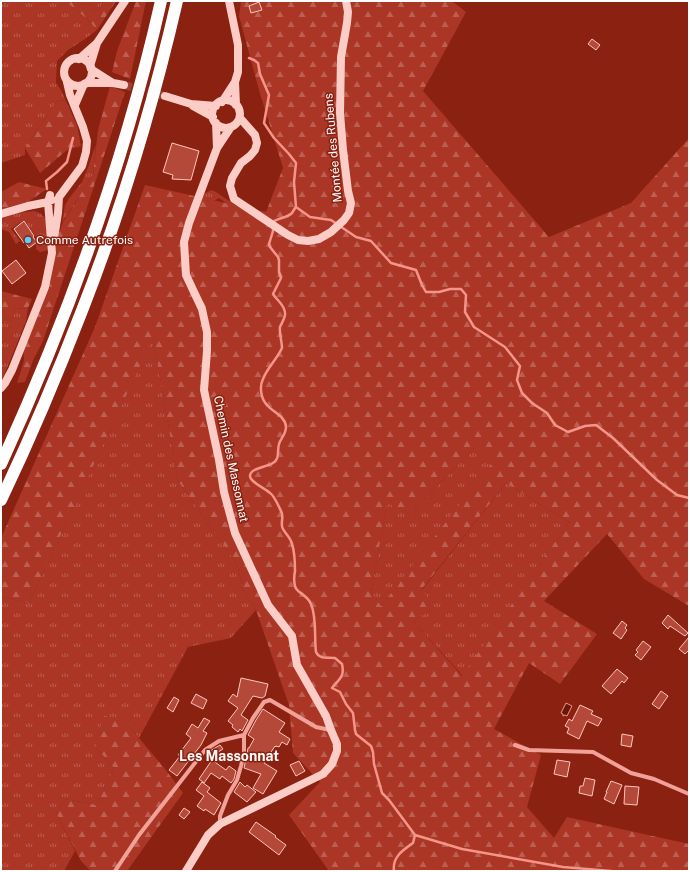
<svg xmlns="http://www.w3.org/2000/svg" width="690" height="872" viewBox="0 0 690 872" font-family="'Public Sans',sans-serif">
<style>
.grass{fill:url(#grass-tufts)}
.forest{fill:url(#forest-firs);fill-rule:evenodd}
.water{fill:#66170a;stroke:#f59489}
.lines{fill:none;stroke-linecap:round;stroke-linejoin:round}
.stream{stroke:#f59489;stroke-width:2.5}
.building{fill:#b4493a;stroke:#fcc5be}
.secondary-tunnel{stroke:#9c4235;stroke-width:8;stroke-dasharray:8 4;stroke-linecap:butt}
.street{stroke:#f1a298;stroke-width:4}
.secondary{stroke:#fccdc6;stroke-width:8}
.highway{stroke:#fff;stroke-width:12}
.poi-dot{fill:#58d0ff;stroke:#8a2111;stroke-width:1.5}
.labels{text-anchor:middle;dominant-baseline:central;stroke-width:3;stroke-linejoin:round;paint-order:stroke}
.street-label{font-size:12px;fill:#fff;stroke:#8a2111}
.poi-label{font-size:12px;fill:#fff;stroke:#8a2111;text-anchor:start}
.quarter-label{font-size:14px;font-weight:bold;fill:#fff;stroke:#8a2111}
</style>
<defs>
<pattern id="grass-tufts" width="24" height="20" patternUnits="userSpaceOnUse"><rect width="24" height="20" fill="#ab3626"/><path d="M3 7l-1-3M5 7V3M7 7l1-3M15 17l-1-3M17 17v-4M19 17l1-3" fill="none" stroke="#bc5e51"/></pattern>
<pattern id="forest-firs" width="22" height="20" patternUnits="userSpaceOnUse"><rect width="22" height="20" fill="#ab3626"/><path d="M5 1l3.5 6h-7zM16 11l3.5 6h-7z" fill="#bc5e51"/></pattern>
</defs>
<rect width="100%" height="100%" fill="#8a2111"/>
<path class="grass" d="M1,1H65L87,19L97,30L85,39L68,50L57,61L56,83L61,90L66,101L58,100L25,148V155L1,163Z
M86,1H103L100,9L94,11Z
M96,144L93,174L62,223L65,205L70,197L82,182L89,165Z
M211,190L216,192L241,209L240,212L219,198L205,206L192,229L204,194Z
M34,211L40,213L46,219L48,249L45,251L40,252L36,249V244L39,241L24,220L11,229L20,241L16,244L9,232L1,229V220C11,213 22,212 34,211Z
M28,308L26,321L5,373L1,381V325L2,322H10L16,309Z
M153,337L178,481L237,564L244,592L256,610L231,638L188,647L139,738L123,719L94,745L114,768L97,805L66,799L56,813L75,851L64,871H1V597L29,603Z
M476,446L495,460L381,606L371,592L387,502L410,514Z
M506,483L569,522L463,676L413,621L433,608L422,590Z"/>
<path class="forest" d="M65,1H86L94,11L100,9L103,1H116L97,30L87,19Z
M136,1H146L130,79L112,72L117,51Z
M241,1H452L466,12L423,91L549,237L631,203L689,138V606L644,579L607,534L544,601L597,634L560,684L529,663L494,729L541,755L527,807L554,838L567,817L689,844V871H329L289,815L320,782L293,753L289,705L256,610L244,592L237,564L178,481L153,338L29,603L1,597V538L95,327L145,185L266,212L283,168L259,90L239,16ZM475,447L494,460L381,606L371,592L387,503L410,514ZM506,483L569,522L462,676L413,621L434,608L422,589Z
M110,86L125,92L43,341L34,358L25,382L17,383L24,361L23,346L27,330L62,224L93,174L98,130Z
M58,100L66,101L77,125L81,146L67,150L40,173L25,148Z
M19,182L47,189L1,220V192Z
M1,291L32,299L28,308L16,309L10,322H1Z
M104,716L123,719L165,769L183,793L127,871H91L81,861L56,813L66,799L97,805L114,768L94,745Z"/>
<path class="water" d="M566,703L572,706L567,716L565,715L563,716V714L561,713Z"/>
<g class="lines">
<path class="stream" d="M249,58L254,60L258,63L260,74L269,95L264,123L274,138L289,154L296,163L294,182L296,207L310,217L331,220L356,237L371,241L391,263L416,270L422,285L426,292H439L450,289H461L466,295L465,312L474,327L505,347L520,366L517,380L522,393L532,403L547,413L555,425L568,432L585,426L596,425L613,438L657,480L677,495L689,498
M47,189L46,181L57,172L67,162L73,138
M272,223C277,217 286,219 292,213C292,213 295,208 296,207
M273,228V231L269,244L270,247L278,257L279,260V272L281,278L273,294C276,299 282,303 284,309C287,316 283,320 280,327C279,331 282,343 282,348C277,359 267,368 263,379C259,387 261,399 267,405C273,412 286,417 286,427C286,434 281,438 279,444C277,451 280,459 273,463C267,467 250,468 250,476C250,482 266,489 270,493C274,495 279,507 281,511C284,516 281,521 282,526C282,531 291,537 292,544C295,553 295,562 295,571C294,576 294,582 295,586C296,593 307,594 311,604C317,618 314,637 316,652C320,660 327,657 335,658L342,664C345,677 339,679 332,688L340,692L346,704L353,713L355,730L356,734L371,746L373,752L374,764L382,793L389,800L415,835L413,843C403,850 392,857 394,871
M415,835L462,849L563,867L611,871"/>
</g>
<path class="building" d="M259,2L262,10L251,13L249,6Z
M592,39L600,45L596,50L588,44Z
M172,143L199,151L191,180L172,179L173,175L163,172Z
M24,221L34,236L33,237L37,242L29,248L25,242L24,243L14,229Z
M16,260L26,273L12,284L2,271Z
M668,615L688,633L685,636L670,626L668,629L662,623Z
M622,621L627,625L625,628L627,630L621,639L613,633Z
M689,637V650L685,654L679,649Z
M643,641L651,647L641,660L635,655L638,652L636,650Z
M617,669L628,678L624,683L622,681L611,694L602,686Z
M241,678L268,684L265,696L262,698L253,696L241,715L248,720L242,731L240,729L238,732L232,727L233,725L228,721L238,708L228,701L233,694L237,697Z
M661,691L668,696L659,709L652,704Z
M196,694L207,700L203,709L191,703Z
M174,697L179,700L173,712L167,708Z
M580,705L593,711L591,714L602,719L598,726L587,721L579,739L567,733L569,728L565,726L569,719L572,721Z
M263,709L285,723L279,732L290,739L287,745L282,742L279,747L276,746V747L275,746L264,763L277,771L263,794L253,788L261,774L244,768L247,754L248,748H249L254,739L248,735L256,720Z
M204,718L210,721L203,731L207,733L201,745L177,776L169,770L180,756L178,755L191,738L186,734L192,724L198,728Z
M622,734L633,736L631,747L621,745Z
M220,745L223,749L215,754H212L210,751Z
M212,760L226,770L229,766L236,771L234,779L231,783L222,776L220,779L211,773L204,783L199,779Z
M557,760L570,762L567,777L554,774Z
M299,761L305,771L296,776L290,765Z
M585,778L595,780L592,796L579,793L580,786H583Z
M611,781L622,785L614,804L604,799L607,792H606Z
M202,782L210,788L207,792L221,803L214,815L205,809L204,811L197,806L204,796L196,790Z
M240,782L245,787L247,785L256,792L247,802L234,792Z
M625,786L639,787L637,805L624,804Z
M184,808L190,812L184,819L179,815Z
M256,822L276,836L275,837L286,845L279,855L249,832Z"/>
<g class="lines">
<path class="secondary-tunnel" d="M124,85L165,96"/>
<path class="street" d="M515,745L529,750L593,752L631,773L654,779L689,794
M220,824V816L228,795L237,780L241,766L244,753V735L253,718L264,702L270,700L316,727L330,730
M115,871L139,835L205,750L219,741L244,735"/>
<path class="secondary" d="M229,1L238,45V72L235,82L236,105
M64 72a14 14 0 1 1 28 0a14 14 0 1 1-28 0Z
M79,59L97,43L125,1
M90,66L97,43
M91,69L113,83
M86,83H113L124,85
M165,96L191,104L216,106
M212 114a14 14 0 1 1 28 0a14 14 0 1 1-28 0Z
M222,102L235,82
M75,105L84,84
M193,106L213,117
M240,118L255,135L257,143L255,150L250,156L241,163L232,178L230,186L234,199L288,235L298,240L308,241L319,239L331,232L344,220L349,213L351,203L348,191L343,150L340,113L341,57L347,23L348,12L346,1
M216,123L217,148
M1,214L28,206L48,202L52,200
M54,238L58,213L59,197L82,166L86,152L87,141L83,127L70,95L67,82
M1,388L5,383L12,370L45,287L52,253L48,202L50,195
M186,871L208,835L220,824L323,774L332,764L337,751V744L331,730L326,716L297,665L292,636L268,605L235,533L224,492L219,460L204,390L207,351V332L202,309L186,275L184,242L189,223L217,148L231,127"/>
<path class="highway" d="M1,464C69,315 125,161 161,1
M1,500C31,437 58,373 83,308C122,208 153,105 177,1"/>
</g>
<circle class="poi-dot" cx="28" cy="240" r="4"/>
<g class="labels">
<g class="street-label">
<text transform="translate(333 148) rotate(-95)">Montée des Rubens</text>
<text transform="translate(231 459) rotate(78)">Chemin des Massonnat</text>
</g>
<g class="poi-label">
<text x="36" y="240">Comme Autrefois</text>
</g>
<g class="quarter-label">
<text x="229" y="756">Les Massonnat</text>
</g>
</g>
<rect width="690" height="872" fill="none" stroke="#ffffff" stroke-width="4"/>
</svg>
